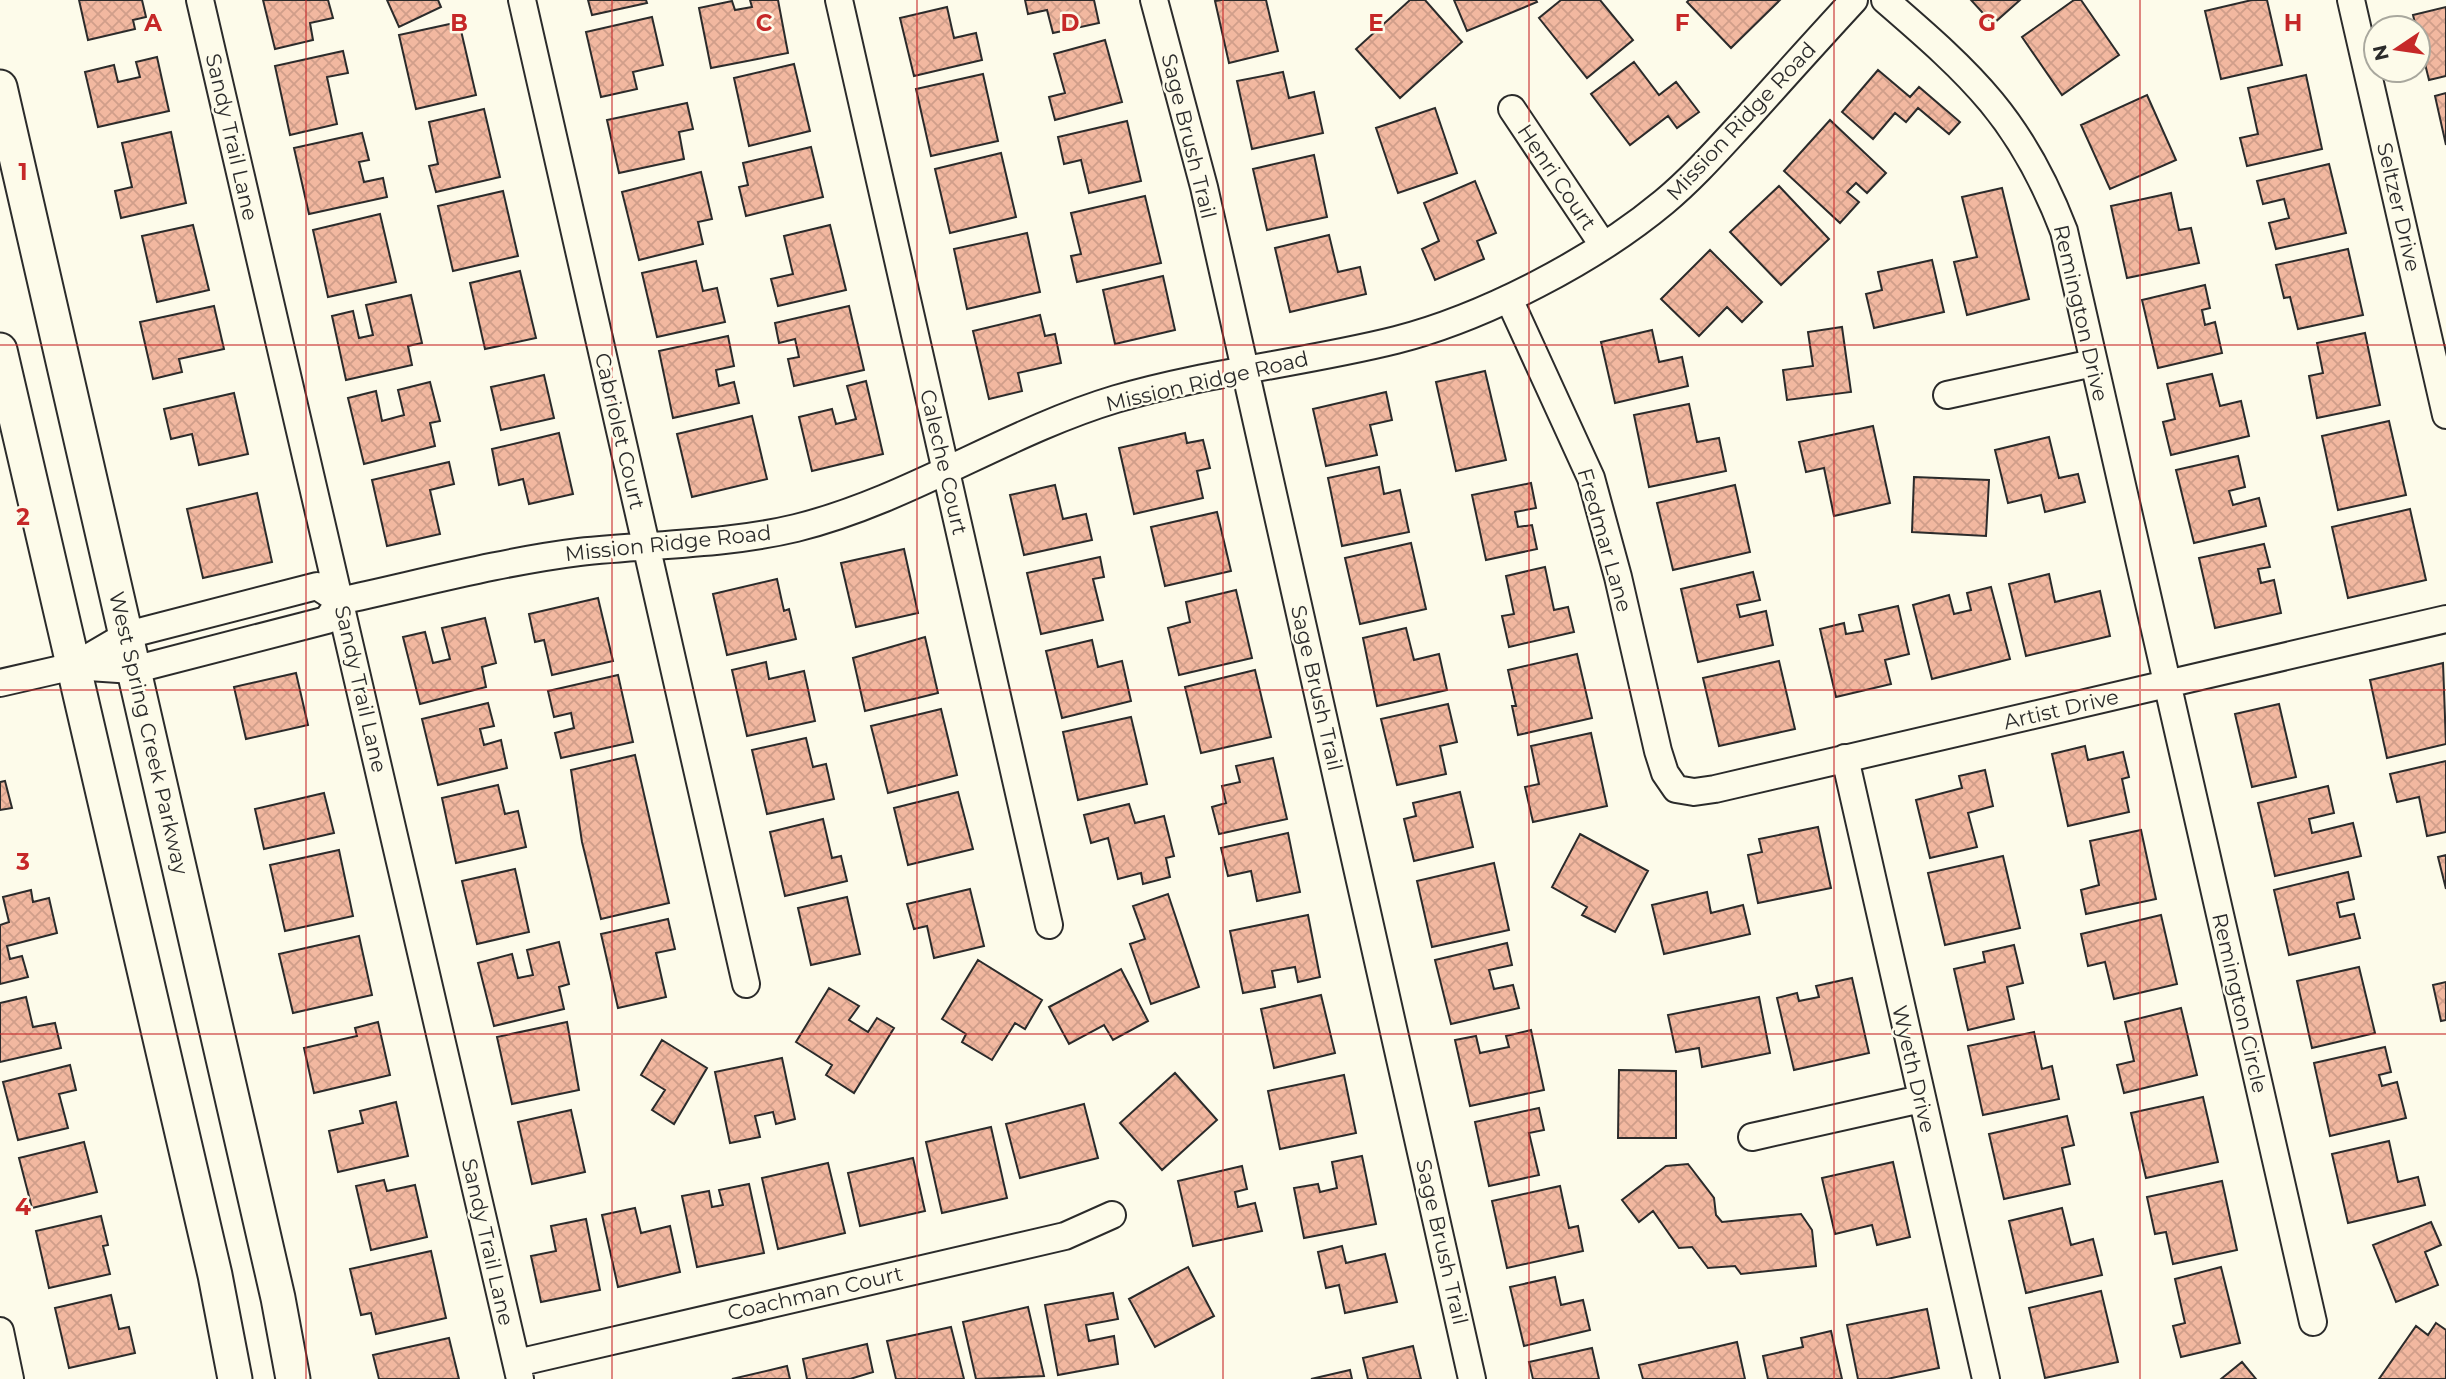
<svg xmlns="http://www.w3.org/2000/svg" width="2446" height="1379" viewBox="0 0 2446 1379" font-family="Montserrat,sans-serif">
<style>
.building{fill:url(#building-cross-hatch);stroke:#2b2b2b;stroke-width:2}
.lines{fill:none;stroke-linecap:round;stroke-linejoin:round}
.minor-casing{stroke:#2b2b2b;stroke-width:30}
.major-casing{stroke:#2b2b2b;stroke-width:37}
.minor{stroke:#fdfbea;stroke-width:26}
.major{stroke:#fdfbea;stroke-width:33}
.grid{fill:none;stroke:#c62828;stroke-width:2;stroke-opacity:0.55}
.labels{text-anchor:middle;dominant-baseline:central;stroke-width:5;stroke-linejoin:round;paint-order:stroke}
.street-label{font-size:21px;fill:#2b2b2b;stroke:#fdfbea}
.grid-label{font-size:23px;text-anchor:middle;font-weight:bold;fill:#c62828;stroke:#fdfbea;stroke-width:5;stroke-linejoin:round;paint-order:stroke}
</style>
<defs>
<pattern id="building-cross-hatch" width="8" height="8" patternUnits="userSpaceOnUse" patternTransform="scale(1.75)"><rect width="8" height="8" fill="#f2b8a0"/><path d="M0 0l8 8M0 8l8-8" fill="none" stroke="#d09e8a"/></pattern>
</defs>
<rect width="100%" height="100%" fill="#fdfbea"/>
<path class="building" d="M79,0H142L146,17L133,20L135,29L88,40Z
M263,0H328L333,18L310,23L313,40L275,49Z
M387,0H438L441,7L399,27Z
M588,0H646L647,3L592,15Z
M750,0H778L788,53L711,68L699,8L732,1L735,10L752,7Z
M1025,0H1094L1099,23L1053,33L1047,10L1028,14Z
M1221,0H1266L1278,51L1229,63L1215,1Z
M1410,0H1425L1462,42L1400,98L1356,49Z
M1454,0H1536L1537,2L1467,31Z
M1561,0H1600L1633,40L1587,78L1539,18Z
M1689,0H1780L1731,48L1687,2Z
M1971,0H2020L1993,24Z
M2074,0H2081L2119,55L2062,95L2022,37Z
M2252,0H2267L2282,65L2221,79L2205,11Z
M947,7L954,38L976,33L982,60L914,76L900,18Z
M2446,7V76L2429,80L2413,15Z
M652,17L663,65L633,72L637,89L601,97L586,32Z
M459,22L476,95L416,109L399,35Z
M1105,40L1122,102L1055,120L1049,97L1065,93L1054,54Z
M343,51L348,73L327,77L337,124L290,135L275,66Z
M157,57L169,111L98,127L85,72L114,65L118,82L140,77L136,62Z
M1634,62L1659,95L1676,82L1699,112L1677,128L1668,116L1630,145L1591,94Z
M794,64L810,131L749,146L734,78Z
M1878,70L1910,97L1919,87L1960,122L1949,134L1918,108L1906,122L1895,113L1873,139L1842,112Z
M1283,72L1289,98L1314,92L1323,133L1252,149L1237,81Z
M983,74L998,141L931,156L916,89Z
M2306,75L2322,149L2247,166L2240,138L2258,134L2248,88Z
M2446,93V145L2435,96Z
M2147,95L2176,160L2110,189L2081,125Z
M687,103L693,129L679,132L684,159L619,173L607,120Z
M1435,108L1457,173L1398,193L1376,128Z
M484,109L500,177L436,192L429,166L438,164L429,122Z
M1830,120L1886,173L1867,193L1856,183L1847,192L1859,202L1840,223L1784,171Z
M1127,121L1141,181L1089,193L1081,160L1064,164L1058,137Z
M171,132L186,203L121,218L115,191L132,187L122,143Z
M362,133L369,160L359,162L364,182L383,178L387,197L309,214L294,148Z
M811,147L823,197L746,216L739,187L748,185L743,163Z
M1001,153L1016,217L950,233L935,169Z
M1314,155L1327,217L1267,230L1253,169Z
M2329,164L2346,233L2276,249L2269,223L2289,218L2284,199L2263,204L2257,181Z
M701,172L712,219L698,222L703,244L639,260L622,192Z
M1475,181L1496,233L1477,241L1484,259L1435,280L1422,249L1439,241L1424,203Z
M1779,186L1829,239L1781,285L1730,232Z
M2002,188L2029,299L1967,315L1954,262L1977,257L1962,197Z
M503,191L518,256L453,271L438,206Z
M2171,193L2179,230L2191,228L2199,263L2127,278L2111,206Z
M1145,196L1161,263L1077,282L1071,256L1081,254L1071,213Z
M380,214L396,282L328,297L313,230Z
M193,225L209,290L157,302L142,236Z
M830,225L846,290L778,306L771,279L793,274L784,236Z
M1027,233L1040,292L967,309L954,249Z
M1329,235L1338,272L1360,267L1366,294L1290,312L1275,248Z
M2348,249L2363,315L2298,329L2290,297L2284,298L2276,265Z
M1710,250L1762,302L1742,322L1727,307L1699,336L1661,299Z
M1932,260L1944,312L1874,328L1866,294L1882,290L1878,272Z
M696,261L703,291L717,288L725,322L657,337L642,273Z
M520,271L536,338L485,349L470,283Z
M1163,276L1175,330L1115,344L1103,290Z
M2205,285L2210,308L2202,310L2205,325L2215,322L2222,353L2158,368L2142,300Z
M411,295L422,343L408,346L412,365L346,380L332,316L353,311L359,338L373,335L366,305Z
M214,306L224,349L179,359L182,372L153,379L140,322Z
M849,306L864,370L794,386L788,359L799,357L795,339L779,343L775,323Z
M1040,315L1045,336L1055,334L1061,363L1018,373L1022,391L989,399L973,331Z
M1842,327L1851,392L1787,400L1783,370L1813,366L1808,332Z
M1652,330L1659,362L1682,357L1688,386L1615,403L1601,342Z
M2365,333L2380,405L2317,418L2309,376L2323,373L2317,343Z
M728,336L734,366L716,370L719,386L734,382L739,403L673,418L659,351Z
M1485,371L1506,460L1456,471L1436,382Z
M2212,374L2220,406L2241,401L2249,436L2171,455L2163,422L2175,419L2167,384Z
M544,375L554,418L501,430L491,387Z
M866,381L883,454L812,471L799,417L832,409L836,424L856,419L847,386Z
M430,382L440,421L430,423L435,446L364,464L348,398L376,391L382,421L404,415L398,390Z
M1386,392L1392,420L1370,425L1377,455L1326,466L1313,409Z
M234,393L248,454L199,465L192,434L171,439L164,409Z
M1689,404L1697,442L1719,438L1726,471L1649,487L1634,415Z
M752,416L767,479L692,497L677,434Z
M2389,421L2406,495L2338,510L2322,436Z
M1873,426L1890,503L1834,516L1824,468L1806,472L1799,442Z
M559,433L573,494L529,504L523,479L499,485L492,449Z
M1185,433L1187,443L1203,440L1210,468L1197,471L1203,498L1134,514L1119,448Z
M2049,437L2059,478L2078,474L2085,502L2045,512L2041,495L2008,503L1995,450Z
M2238,456L2245,487L2229,491L2233,505L2259,498L2266,526L2194,543L2176,470Z
M449,462L454,484L430,490L440,534L387,546L372,480Z
M1379,467L1384,494L1400,490L1409,532L1342,546L1328,478Z
M1914,477L1989,480L1986,536L1912,532Z
M1531,483L1536,508L1515,512L1518,527L1532,525L1537,549L1486,560L1472,495Z
M1055,485L1063,519L1086,514L1092,540L1024,555L1010,495Z
M1735,485L1750,552L1673,570L1657,503Z
M257,493L272,562L203,578L187,509Z
M2410,509L2426,580L2348,598L2332,527Z
M1217,512L1231,571L1165,586L1151,527Z
M1411,543L1426,609L1360,624L1345,558Z
M2264,544L2270,567L2258,569L2261,583L2274,580L2281,613L2215,628L2199,558Z
M904,549L918,613L856,627L841,563Z
M1100,557L1104,577L1093,579L1103,620L1041,634L1027,573Z
M1545,567L1554,610L1568,607L1574,632L1509,647L1502,616L1514,614L1506,576Z
M1753,572L1760,600L1737,605L1740,617L1766,611L1773,645L1698,662L1681,589Z
M2049,574L2055,602L2100,591L2110,636L2026,656L2009,584Z
M777,579L784,611L789,609L796,639L727,655L713,594Z
M1991,587L2010,659L1932,679L1913,605L1949,595L1954,614L1971,610L1967,593Z
M1236,590L1252,658L1179,675L1168,628L1190,622L1186,602Z
M598,598L613,661L552,675L544,640L535,642L529,614Z
M1898,606L1909,654L1885,660L1891,684L1836,697L1820,629L1844,623L1846,634L1863,631L1859,615Z
M485,618L496,663L482,667L486,687L420,704L403,637L425,632L433,663L450,659L442,628Z
M1406,628L1414,660L1439,654L1447,690L1377,706L1363,638Z
M925,637L938,693L865,711L853,658Z
M1092,640L1098,667L1122,661L1131,701L1062,718L1046,651Z
M1577,654L1592,718L1518,735L1512,706H1516L1508,670Z
M1779,661L1795,729L1719,746L1703,678Z
M766,662L769,679L804,671L815,721L747,736L732,670Z
M2443,663L2446,744L2387,758L2370,680Z
M1255,670L1271,737L1201,753L1185,687Z
M296,673L308,725L246,739L234,687Z
M618,675L633,742L561,758L555,733L574,728L571,713L554,717L548,691Z
M488,703L494,726L480,729L484,745L501,740L507,768L438,785L422,719Z
M1448,704L1457,742L1440,746L1446,774L1397,785L1381,719Z
M2279,704L2296,777L2252,787L2235,714Z
M941,709L957,775L888,793L871,726Z
M1131,717L1147,784L1078,800L1063,732Z
M1591,733L1607,806L1533,822L1525,787L1539,784L1531,746Z
M806,738L813,767L826,764L834,799L767,814L752,750Z
M2085,746L2088,760L2123,752L2129,777L2122,779L2129,812L2068,826L2052,754Z
M635,755L669,903L601,919L582,842L571,770Z
M1273,758L1287,819L1219,834L1212,807L1226,803L1222,786L1240,782L1236,766Z
M2446,761V832L2427,836L2419,797L2397,802L2390,774Z
M1985,770L1993,806L1968,813L1977,847L1930,858L1916,800L1962,788L1959,776Z
M5,781L12,808L0,810V782Z
M498,785L505,814L518,811L526,847L456,863L442,798Z
M2328,786L2334,813L2309,819L2312,833L2353,823L2361,856L2275,876L2258,803Z
M958,792L973,849L908,865L894,808Z
M1460,792L1473,847L1414,861L1404,819L1416,816L1413,803Z
M324,793L334,833L264,849L255,809Z
M1129,804L1135,823L1164,816L1174,856L1166,858L1170,877L1143,884L1141,873L1118,879L1108,838L1091,843L1084,815Z
M823,819L832,858L841,856L847,881L785,896L770,832Z
M1818,827L1831,888L1758,903L1748,855L1762,852L1759,839Z
M2141,830L2156,899L2086,914L2081,890L2099,885L2090,841Z
M1288,833L1300,892L1257,901L1251,871L1228,876L1221,848Z
M1580,834L1648,871L1615,932L1582,915L1587,907L1552,887Z
M339,850L353,916L285,931L270,865Z
M2446,855V889L2438,857Z
M2003,856L2020,928L1945,945L1928,873Z
M1494,863L1509,930L1432,947L1417,881Z
M515,869L529,932L477,944L462,881Z
M2348,872L2354,899L2337,903L2340,917L2354,914L2360,938L2289,955L2274,890Z
M970,889L984,946L934,958L927,926L914,929L907,904Z
M31,890L33,902L49,898L57,933L7,946L10,959L22,956L28,977L0,984V925L9,922L3,897Z
M1707,892L1711,913L1743,905L1750,934L1664,954L1652,905Z
M1168,894L1199,987L1151,1004L1130,944L1145,939L1133,906Z
M847,897L860,954L811,965L798,908Z
M1308,915L1320,977L1298,982L1295,967L1272,971L1275,987L1243,993L1230,931Z
M2161,915L2177,984L2114,999L2105,962L2088,966L2081,934Z
M668,919L675,949L656,953L666,997L618,1008L601,934Z
M359,936L372,995L293,1013L279,954Z
M559,942L569,984L559,987L564,1009L494,1026L478,963L512,954L518,978L533,975L527,950Z
M1507,943L1512,965L1489,970L1494,989L1513,985L1519,1008L1451,1024L1435,960Z
M2014,945L2023,983L2007,987L2014,1019L1968,1030L1954,969L1985,962L1983,952Z
M978,960L1042,1000L1025,1029L1015,1023L992,1060L962,1042L966,1034L942,1019Z
M2359,967L2375,1033L2312,1048L2297,981Z
M1121,969L1148,1021L1113,1040L1104,1025L1069,1044L1049,1007Z
M1852,978L1869,1053L1794,1070L1777,998L1797,993L1799,1001L1819,997L1816,986Z
M2446,982V1020L2441,1021L2433,985Z
M829,988L859,1006L849,1020L868,1032L877,1018L894,1028L854,1093L826,1075L832,1065L796,1042Z
M1321,995L1335,1053L1274,1068L1261,1009Z
M26,997L33,1027L55,1023L61,1048L0,1062V1003Z
M1759,997L1770,1053L1702,1067L1699,1048L1676,1052L1668,1015Z
M2181,1008L2197,1075L2124,1093L2117,1065L2134,1061L2125,1022Z
M378,1022L390,1075L314,1093L304,1048L357,1036L355,1028Z
M567,1022L579,1090L512,1104L497,1037Z
M1531,1030L1544,1090L1470,1106L1455,1040L1476,1036L1480,1053L1509,1047L1506,1036Z
M2034,1032L2042,1069L2052,1066L2059,1099L1983,1115L1968,1046Z
M662,1040L707,1068L674,1124L652,1110L665,1090L641,1075Z
M2385,1047L2391,1072L2379,1075L2382,1086L2397,1082L2406,1118L2330,1136L2314,1063Z
M782,1058L795,1119L776,1124L773,1112L755,1116L760,1137L730,1143L715,1072Z
M70,1065L76,1090L59,1094L68,1128L18,1140L3,1082Z
M1619,1070L1676,1071V1138H1618Z
M1175,1073L1217,1120L1162,1170L1120,1123Z
M1344,1075L1356,1133L1280,1149L1268,1091Z
M2203,1097L2218,1162L2146,1178L2131,1113Z
M396,1102L408,1156L338,1172L329,1131L363,1123L360,1111Z
M1084,1104L1098,1158L1020,1178L1006,1124Z
M1539,1108L1544,1130L1529,1133L1539,1175L1489,1186L1475,1122Z
M571,1110L585,1172L532,1184L518,1122Z
M2067,1116L2074,1145L2062,1148L2070,1184L2004,1199L1989,1134Z
M991,1127L1007,1198L942,1213L926,1142Z
M2389,1141L2398,1182L2418,1177L2425,1205L2348,1223L2332,1154Z
M84,1142L97,1192L32,1208L19,1158Z
M1362,1156L1376,1224L1304,1238L1294,1188L1318,1184L1320,1192L1337,1188L1332,1162Z
M913,1158L925,1211L860,1226L848,1173Z
M1893,1162L1910,1237L1877,1245L1872,1225L1835,1234L1822,1178Z
M828,1163L845,1233L778,1249L762,1178Z
M1688,1164L1714,1198L1716,1215L1722,1222L1801,1214L1812,1230L1816,1266L1741,1274L1735,1266L1708,1268L1692,1247L1679,1248L1653,1211L1639,1222L1622,1200L1666,1166Z
M1242,1166L1247,1189L1235,1192L1238,1207L1255,1203L1262,1231L1193,1246L1178,1181Z
M384,1180L387,1191L415,1185L427,1237L371,1250L356,1186Z
M2222,1181L2237,1250L2173,1264L2166,1232L2155,1234L2147,1197Z
M749,1184L764,1253L697,1267L682,1196L709,1191L712,1207L723,1205L719,1190Z
M1560,1186L1569,1228L1578,1226L1583,1251L1507,1268L1492,1201Z
M635,1208L641,1233L670,1226L680,1272L618,1287L602,1215Z
M2062,1208L2071,1245L2093,1239L2102,1275L2026,1293L2009,1221Z
M101,1216L108,1245L103,1246L110,1274L49,1288L36,1231Z
M586,1219L600,1290L541,1302L531,1256L556,1251L551,1226Z
M2431,1222L2441,1245L2425,1252L2438,1285L2396,1302L2373,1245Z
M1342,1246L1346,1263L1385,1254L1397,1302L1345,1313L1339,1285L1326,1288L1318,1252Z
M431,1251L446,1318L376,1334L371,1313L361,1315L350,1269Z
M1188,1267L1214,1316L1155,1347L1129,1299Z
M2221,1267L2240,1343L2181,1357L2173,1326L2185,1323L2175,1279Z
M1555,1277L1561,1305L1583,1300L1590,1330L1524,1346L1510,1287Z
M2101,1291L2118,1362L2045,1378L2029,1308Z
M1113,1293L1118,1319L1086,1325L1089,1341L1114,1336L1118,1364L1058,1375L1045,1305Z
M111,1295L119,1329L129,1327L135,1353L69,1368L55,1308Z
M1028,1307L1044,1376L976,1379L963,1322Z
M1927,1309L1939,1368L1887,1379H1858L1847,1325Z
M2436,1323L2446,1330V1379H2379L2416,1326L2428,1335Z
M951,1327L964,1379H896L887,1341Z
M1831,1331L1842,1379H1768L1763,1356L1803,1347L1801,1338Z
M449,1338L459,1379H379L373,1355Z
M1737,1342L1745,1379H1643L1639,1365Z
M867,1344L873,1372L850,1379H807L803,1359Z
M1413,1346L1421,1379H1368L1363,1358Z
M1592,1348L1599,1379H1533L1529,1362Z
M2242,1362L2256,1379H2221Z
M787,1366L790,1379H732Z
M1350,1370L1352,1379H1311Z"/>
<g class="lines">
<defs>
<path id="minor" d="M200,0L520,1379
M522,0L746,984
M839,0L1049,925
M1154,0L1204,187L1472,1379
M1885,0C1973,76 2021,119 2064,231L2313,1322
M2351,0L2446,415
M1512,109L1603,245
M1509,299L1591,478L1618,577L1658,751L1665,773L1676,789L1694,792L1715,789L2446,619
M1947,395L2093,363
M74,666L127,635L317,586L340,601
M0,683L74,666L133,670L327,620L340,601C419,584 499,562 579,552C652,544 725,545 796,528C909,500 1006,432 1116,399C1208,372 1304,363 1396,340C1485,317 1593,261 1664,202C1694,177 1720,147 1747,118C1782,79 1818,39 1854,0
M1845,758L1986,1379
M1752,1137L1921,1099
M0,1331L10,1379
M517,1363L1065,1236L1112,1215"/>
<path id="major" d="M0,87L278,1298L293,1379
M0,350L215,1275L235,1379"/>
</defs>
<use href="#minor" class="minor-casing"/>
<use href="#major" class="major-casing"/>
<use href="#minor" class="minor"/>
<use href="#major" class="major"/>
</g>
<path class="grid" d="M306,0V1379M612,0V1379M917,0V1379M1223,0V1379M1529,0V1379M1834,0V1379M2140,0V1379M0,345H2446M0,690H2446M0,1034H2446"/>
<g class="labels">
<g class="street-label">
<text transform="translate(1741 121) rotate(-47)">Mission Ridge Road</text>
<text transform="translate(1189 136) rotate(76)">Sage Brush Trail</text>
<text transform="translate(232 137) rotate(77)">Sandy Trail Lane</text>
<text transform="translate(1557 177) rotate(56)">Henri Court</text>
<text transform="translate(2399 207) rotate(77)">Seltzer Drive</text>
<text transform="translate(2081 313) rotate(77)">Remington Drive</text>
<text transform="translate(1207 381) rotate(-13)">Mission Ridge Road</text>
<text transform="translate(620 431) rotate(77)">Cabriolet Court</text>
<text transform="translate(944 462) rotate(77)">Caleche Court</text>
<text transform="translate(1605 540) rotate(74)">Fredmar Lane</text>
<text transform="translate(668 543) rotate(-6)">Mission Ridge Road</text>
<text transform="translate(1317 688) rotate(77)">Sage Brush Trail</text>
<text transform="translate(361 689) rotate(77)">Sandy Trail Lane</text>
<text transform="translate(2061 709) rotate(-13)">Artist Drive</text>
<text transform="translate(149 733) rotate(77)">West Spring Creek Parkway</text>
<text transform="translate(2240 1003) rotate(77)">Remington Circle</text>
<text transform="translate(1914 1069) rotate(77)">Wyeth Drive</text>
<text transform="translate(488 1242) rotate(77)">Sandy Trail Lane</text>
<text transform="translate(1442 1242) rotate(77)">Sage Brush Trail</text>
<text transform="translate(815 1293) rotate(-13)">Coachman Court</text>
</g>
</g>
<g class="grid-label">
<text x="153" y="31">A</text>
<text x="459" y="31">B</text>
<text x="764" y="31">C</text>
<text x="1070" y="31">D</text>
<text x="1376" y="31">E</text>
<text x="1682" y="31">F</text>
<text x="1987" y="31">G</text>
<text x="2293" y="31">H</text>
<text x="23" y="180">1</text>
<text x="23" y="525">2</text>
<text x="23" y="870">3</text>
<text x="23" y="1215">4</text>
</g>
<g transform="translate(2397 49) rotate(257)"><circle r="33" fill="#fdfbea" stroke="#a9a89e" stroke-width="2"/>
<path d="M0-5L12 26L0 18L-12 26Z" fill="#c62828"/>
<text y="-10" font-size="19" font-weight="bold" text-anchor="middle" fill="#2b2b2b">N</text>
</g>
</svg>
